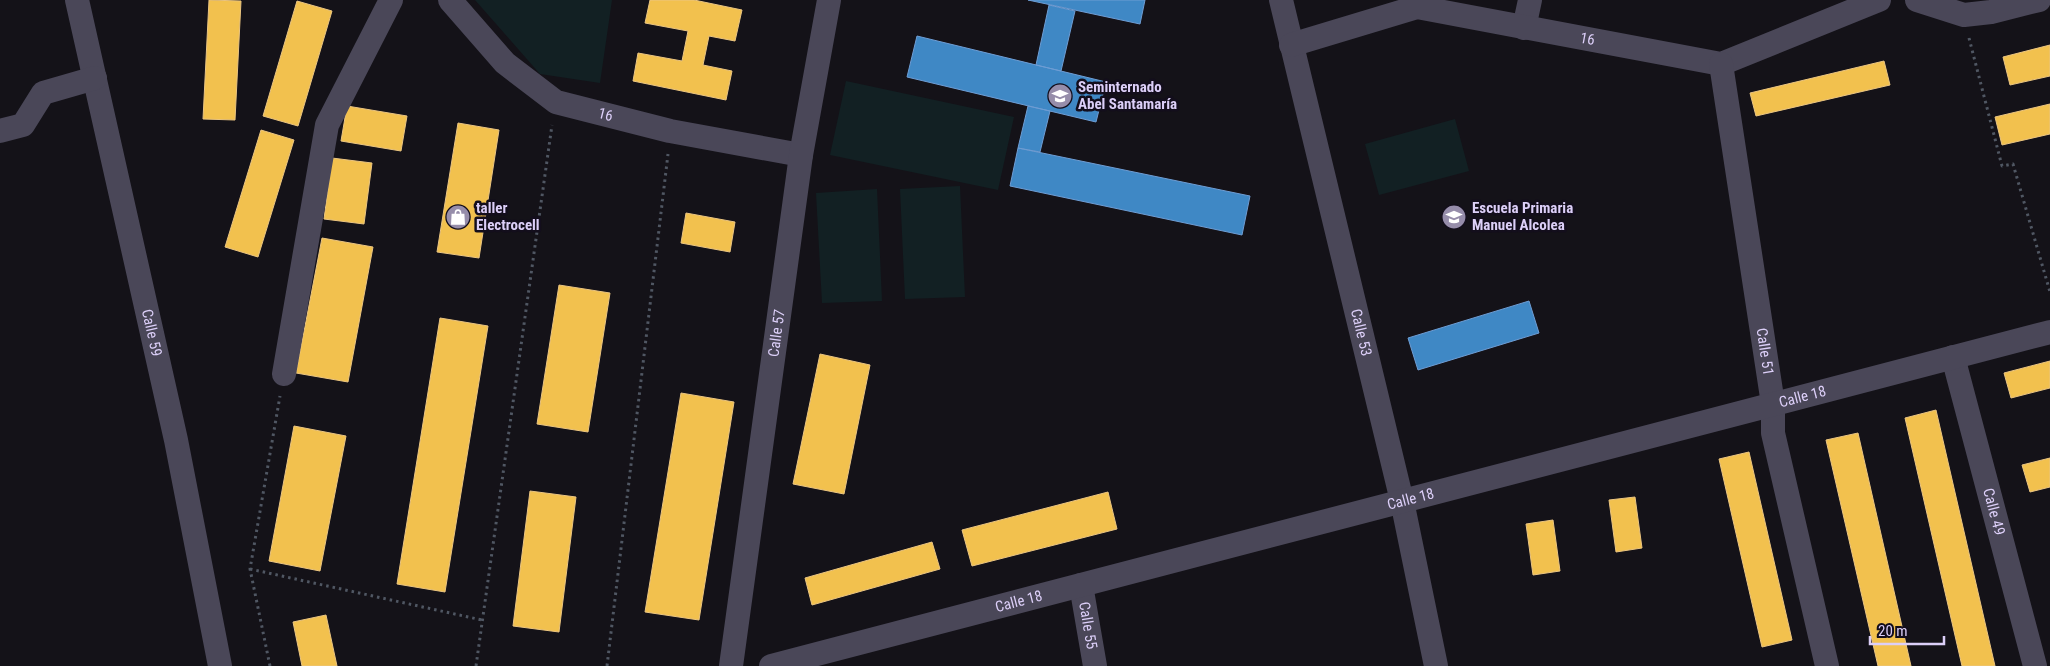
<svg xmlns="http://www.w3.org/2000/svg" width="2050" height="666" viewBox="0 0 2050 666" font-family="'Roboto Condensed',sans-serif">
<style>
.green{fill:#122023}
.homes{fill:#f2c14e;stroke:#ebc581}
.schools{fill:#3f88c5;stroke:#6e9dd4}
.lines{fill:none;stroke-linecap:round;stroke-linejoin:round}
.path{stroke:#505763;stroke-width:3;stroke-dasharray:2.5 4;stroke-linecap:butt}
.minor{stroke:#4a4758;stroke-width:24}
.labels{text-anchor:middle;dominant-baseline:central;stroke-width:5;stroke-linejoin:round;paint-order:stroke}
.street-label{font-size:15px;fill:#dccff8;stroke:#130e1c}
.poi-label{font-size:15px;font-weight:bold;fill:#dccff8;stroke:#130e1c;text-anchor:start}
</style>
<rect width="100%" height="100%" fill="#141218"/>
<path class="green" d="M475,0H612L600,83L540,74Z
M846,81L1014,117L998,190L830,155Z
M1455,119L1469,171L1379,195L1365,144Z
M960,186L965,297L905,299L900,189Z
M877,189L882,301L822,303L816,193Z"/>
<path class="homes" d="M209,0L241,1L235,120L203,119Z
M650,0H694L742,10L735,41L709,36L703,65L732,71L726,100L633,81L638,53L682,61L688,31L645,23Z
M297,1L332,11L298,126L263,116Z
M2050,45V76L2010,85L2003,57Z
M1884,61L1890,85L1756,116L1750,93Z
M2050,104V134L2002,145L1995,117Z
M347,106L407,116L401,151L341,141Z
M458,123L499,130L479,258L437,252Z
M261,130L294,140L258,257L225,247Z
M332,158L372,163L364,224L324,219Z
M686,213L735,222L730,252L681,243Z
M322,238L373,247L348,382L296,373Z
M559,285L610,293L588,432L537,424Z
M440,318L488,326L445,592L397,584Z
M820,354L870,365L844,494L793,484Z
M2050,361V388L2011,398L2004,373Z
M681,393L734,402L699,620L645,612Z
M1936,410L1995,666H1962L1905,418Z
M294,426L346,436L320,571L269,561Z
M1858,433L1911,666H1878L1826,440Z
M1749,452L1792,640L1762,647L1719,459Z
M2050,458V487L2030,492L2022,465Z
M530,491L576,497L559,632L513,626Z
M1108,492L1117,529L972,566L962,530Z
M1635,497L1642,548L1616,552L1609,500Z
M1553,520L1560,571L1533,575L1526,524Z
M932,542L940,569L812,605L805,578Z
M326,615L337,666H302L293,622Z"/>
<path class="schools" d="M1028,0H1145L1140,24Z
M1049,5L1075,11L1061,71L1036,65Z
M917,36L1106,82L1096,122L907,77Z
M1028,106L1050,111L1040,152L1018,148Z
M1018,148L1250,196L1242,235L1010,186Z
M1529,301L1539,333L1418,370L1408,338Z"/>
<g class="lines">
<path class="path" d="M1969,38L2002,166L2013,164L2050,292
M250,569L482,620
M270,666L250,569L280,396
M476,666L552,125
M607,666L668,154"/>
<g class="minor">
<path id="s1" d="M77,0L176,440L220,666"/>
<path id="s2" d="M450,0L505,63L556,102L670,131L801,155"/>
<path id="s3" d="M1281,0L1402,501L1436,666"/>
<path d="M1917,0L1964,15L1991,12L2039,0"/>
<path d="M1524,28L1530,0"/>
<path id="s4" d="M1291,45L1417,7L1721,64L1879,0"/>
<path id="s5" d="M1721,64L1773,404V433L1827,666"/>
<path d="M0,131L23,125L43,93L95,78"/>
<path id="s6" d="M1953,357L2035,666"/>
<path d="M284,374L327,125L391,0"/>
<path id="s7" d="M1081,585L1095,666"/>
<path id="s8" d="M731,666L801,155L829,0"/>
<path id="s9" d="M771,666L2050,332"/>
</g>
</g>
<defs>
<symbol id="school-disc" viewBox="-11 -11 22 22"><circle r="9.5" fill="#968daa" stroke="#130e1c"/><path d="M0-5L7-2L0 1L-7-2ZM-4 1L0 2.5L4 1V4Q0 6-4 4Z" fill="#fff"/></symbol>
<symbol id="shop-disc" viewBox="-11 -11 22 22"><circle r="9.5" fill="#968daa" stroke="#130e1c"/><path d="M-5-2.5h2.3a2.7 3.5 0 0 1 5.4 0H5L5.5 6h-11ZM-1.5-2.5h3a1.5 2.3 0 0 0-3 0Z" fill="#fff"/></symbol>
</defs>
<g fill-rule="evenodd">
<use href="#school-disc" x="1046" y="82" width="28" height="28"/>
<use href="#shop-disc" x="444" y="203" width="28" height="28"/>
<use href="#school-disc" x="1440" y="203" width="28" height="28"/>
</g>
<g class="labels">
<g class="street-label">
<text stroke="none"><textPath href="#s4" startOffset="305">16</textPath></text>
<text stroke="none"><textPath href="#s2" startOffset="199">16</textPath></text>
<text stroke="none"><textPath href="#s1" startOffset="341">Calle 59</textPath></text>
<text stroke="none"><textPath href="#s8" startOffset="336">Calle 57</textPath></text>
<text stroke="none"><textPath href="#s3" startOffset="342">Calle 53</textPath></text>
<text stroke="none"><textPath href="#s5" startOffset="291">Calle 51</textPath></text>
<text stroke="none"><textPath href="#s9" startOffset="1066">Calle 18</textPath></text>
<text stroke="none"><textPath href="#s9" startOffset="661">Calle 18</textPath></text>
<text stroke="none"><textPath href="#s6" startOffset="160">Calle 49</textPath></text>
<text stroke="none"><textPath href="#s9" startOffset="256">Calle 18</textPath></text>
<text stroke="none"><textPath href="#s7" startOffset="41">Calle 55</textPath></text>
</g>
<g class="poi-label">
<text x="1078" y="87">Seminternado<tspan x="1078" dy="17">Abel Santamaría</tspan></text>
<text x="476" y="208">taller<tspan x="476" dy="17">Electrocell</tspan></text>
<text x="1472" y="208">Escuela Primaria<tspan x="1472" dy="17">Manuel Alcolea</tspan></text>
</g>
</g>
<path d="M1870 636v8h74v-8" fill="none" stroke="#dccff8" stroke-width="2.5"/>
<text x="1878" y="636" font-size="15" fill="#dccff8" stroke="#130e1c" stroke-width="4" paint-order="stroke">20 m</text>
</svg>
